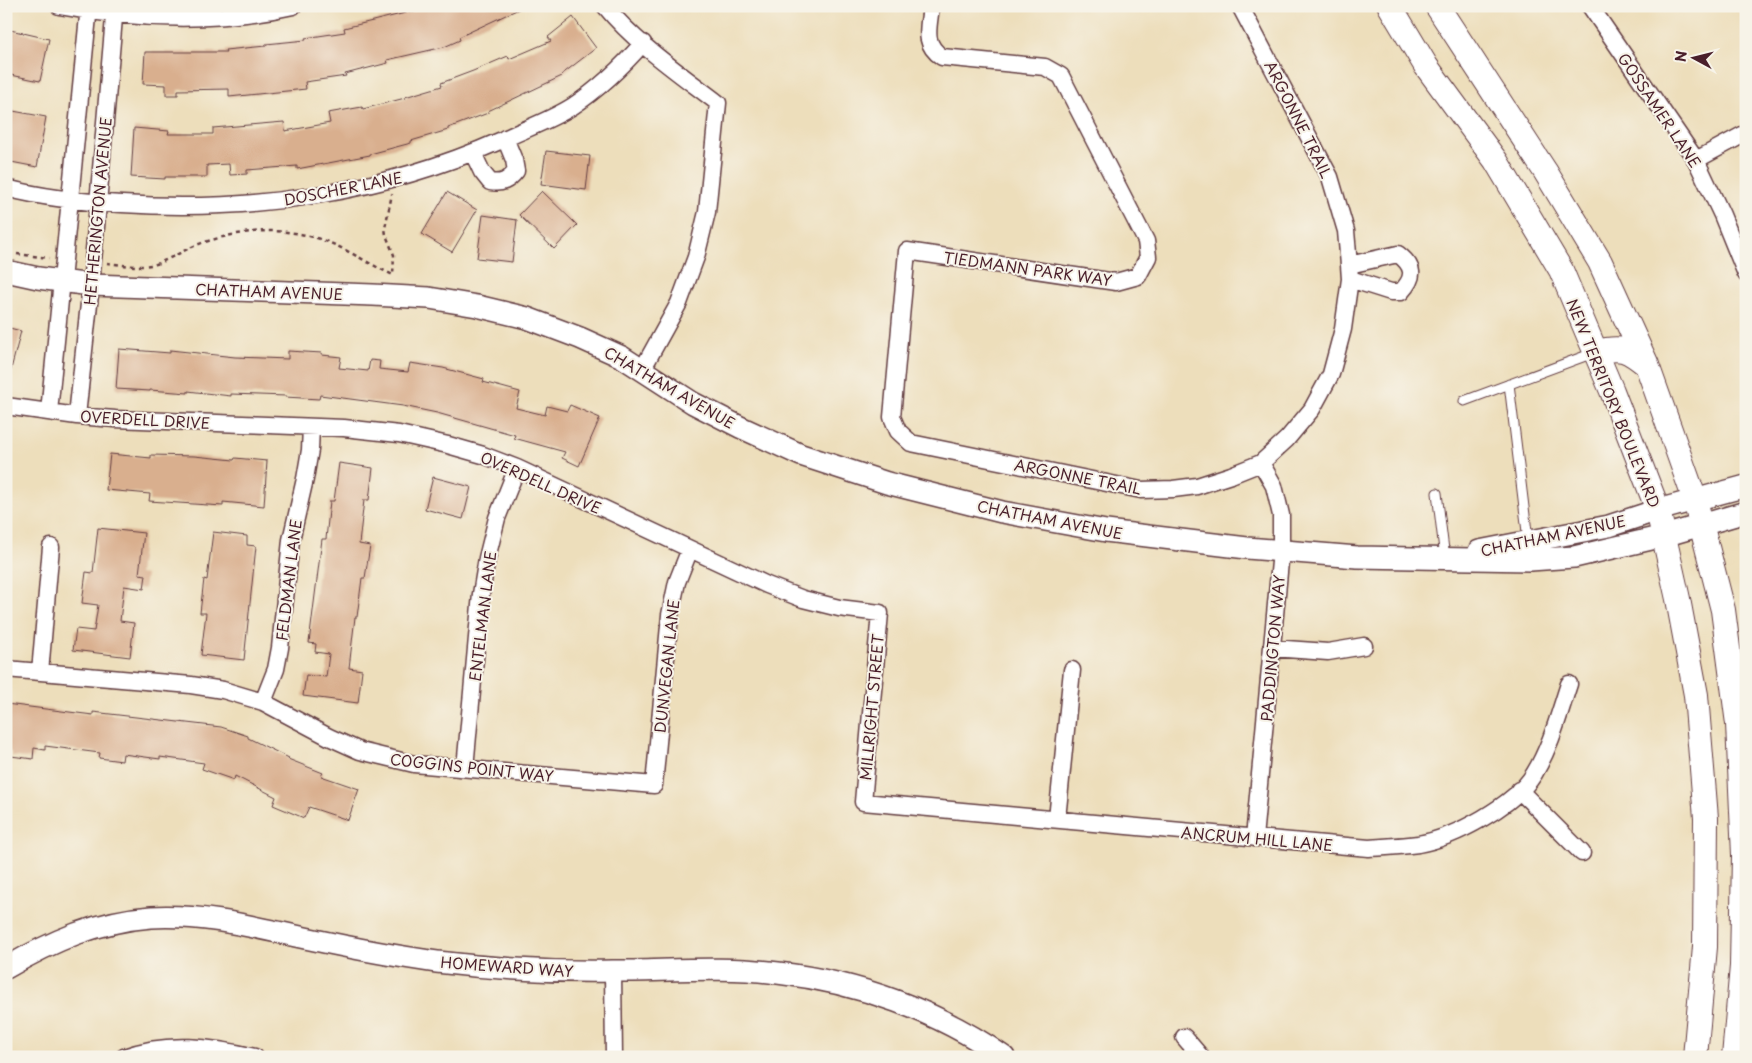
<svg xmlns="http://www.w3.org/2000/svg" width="1752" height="1063" viewBox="0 0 1752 1063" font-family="'Playpen Sans',sans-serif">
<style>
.building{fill:#d9af8e}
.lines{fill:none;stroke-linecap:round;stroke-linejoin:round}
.service-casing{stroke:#623c41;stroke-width:11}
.minor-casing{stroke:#623c41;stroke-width:19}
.tertiary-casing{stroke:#623c41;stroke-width:24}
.secondary-casing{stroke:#623c41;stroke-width:26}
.path{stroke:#623c41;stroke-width:2.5;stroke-dasharray:4 4;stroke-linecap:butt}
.service{stroke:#fff;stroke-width:9}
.minor{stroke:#fff;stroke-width:16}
.tertiary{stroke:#fff;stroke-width:21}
.secondary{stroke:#fff;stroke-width:24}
.labels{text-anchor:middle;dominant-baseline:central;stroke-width:4;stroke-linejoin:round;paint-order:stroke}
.street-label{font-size:15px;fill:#4a1f2b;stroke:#f7f3e8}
</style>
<rect width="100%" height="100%" fill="#f7f3e8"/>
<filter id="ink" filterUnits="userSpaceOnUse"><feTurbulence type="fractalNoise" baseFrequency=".02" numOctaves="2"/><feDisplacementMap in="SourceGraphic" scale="10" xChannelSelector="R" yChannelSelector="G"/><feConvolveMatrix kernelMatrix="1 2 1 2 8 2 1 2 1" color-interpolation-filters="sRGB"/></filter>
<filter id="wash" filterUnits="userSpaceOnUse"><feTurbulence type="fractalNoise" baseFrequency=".0096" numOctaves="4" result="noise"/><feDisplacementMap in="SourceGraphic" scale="20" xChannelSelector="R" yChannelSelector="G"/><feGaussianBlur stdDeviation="1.12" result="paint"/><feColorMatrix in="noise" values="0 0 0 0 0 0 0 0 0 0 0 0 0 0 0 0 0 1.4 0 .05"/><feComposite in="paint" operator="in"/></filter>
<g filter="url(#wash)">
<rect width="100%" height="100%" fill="#eddebb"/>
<g id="blocks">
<path class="building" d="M434,6H525L459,37L460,40L444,47L387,60L388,63L345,74L346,76L305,82L306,89L229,97V89L178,90V95H166V85L143,84L145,52H226L225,50L266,46V44L306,40L305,38L345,32L344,28Z
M573,17L596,48L561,75L562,76L488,111V113L448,128V130L411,141V143L370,154V155L297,169V166L247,170V174L230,175L229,164L207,165V177H165V179L131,177L134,128L169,131L168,134H213V128L284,122L285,131L330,123L328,113L362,107L363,109L405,98V97L442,86L441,83L473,71L508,56L509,59L551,41L548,37Z
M6,29L49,39L40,81L6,74Z
M13,111L46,117L37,167L6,161V115L12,116Z
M546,151L590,156L586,190L541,184Z
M542,191L577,225L554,249L519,215Z
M447,192L477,210L452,252L422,234Z
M483,215L517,220L512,262L477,258Z
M6,327L21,331L10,373H6Z
M119,349L170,353V350L235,357L288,359V351L322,353V355L341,357L339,368L368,371L370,360L380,361L379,369L408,372L410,363L443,368L484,379L483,382L520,392L516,408L545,415L547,406L567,411L570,405L600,418L579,466L562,458L565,452L514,438L515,435L437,413L403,406L320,395L319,399L285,397L286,396L231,394V396L188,391V393L150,390V391L116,389Z
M110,454L151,458V455L194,456L234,460L235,458L267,461L264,506L223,502V506L149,501L150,494L106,490Z
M339,463L373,468L369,500H364L359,544L370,546L365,578H362L357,617H355L349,668L362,670L358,703L303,696L306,675L326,677L329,654L315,652L316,644L309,643L322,539H326L330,501H334Z
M433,477L471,487L463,519L425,509Z
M98,528L144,533L139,574L146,575L144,589L124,586L120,621L134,623L130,657L73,650L76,629L94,631L98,605L82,603L86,572L93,573Z
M213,532L247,536V545L256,546L244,660L201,655L206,613H200L204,579L207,580Z
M6,704L93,715V712L221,727L248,736V738L289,758L288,759L323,773L321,776L359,789L348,820L309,807L304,818L273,805L276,797L235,776L234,780L202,769L204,763L160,757V759L123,754L122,761L99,758L100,753L45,746V750L34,748L33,759L11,756V752L6,751Z"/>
</g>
</g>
<g filter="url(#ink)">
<use href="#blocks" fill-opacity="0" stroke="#623c41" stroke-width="1"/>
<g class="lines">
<defs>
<path id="service" d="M1509,384L1528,540
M1464,401L1596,352
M1437,493L1445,558"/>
<path id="minor" d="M59,6C133,20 220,23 293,6
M605,6C636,44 679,73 718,103L707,212L696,257L679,303L642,370
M931,6C929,27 922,44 942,57L1045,67L1061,76L1146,241L1148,257L1138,276L1116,282L907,251L892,417L898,431L911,443L1141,490L1173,489L1197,486L1231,475L1261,463L1287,439L1312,409L1331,374L1343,329L1350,279L1349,265L1346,231L1330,177L1240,6
M1590,6L1696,160L1722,215L1746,274
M473,153L482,172L490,182C502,184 508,181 516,171L514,160L505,138
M1696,160L1746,133
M6,188C44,198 83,202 122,204C251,213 383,193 502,140C525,129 551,120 573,106C600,88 622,67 643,43
M1349,265L1398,254C1415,267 1415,277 1401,292H1391L1350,279
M6,406L77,416L115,419L344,428L399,434L448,445L483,455L517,468L767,585L803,599L839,608L880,613L863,802L1369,848C1385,847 1402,846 1418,844C1454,838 1515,805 1534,774C1551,746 1559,714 1569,684
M49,412L89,6
M77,416L91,285L115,6
M1272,648L1328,652L1364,646
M6,669L191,685L223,690L263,702L329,737L360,751L414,764L654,785L670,615L677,582L690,549
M40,672L51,547
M263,702L276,669L280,648L291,540L305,479L310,450L311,427
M465,768L481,594L487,558L497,518L517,468
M1519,790L1582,853
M1057,819L1072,670
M1254,838L1281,551V515L1274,486L1261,463
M613,971L614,1057
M1184,1037L1201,1057
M124,1057C167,1041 212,1047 255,1057"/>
<path id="tertiary" d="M6,271L38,278L91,285L373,295L429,298L477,306L527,318L580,338L622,357L693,403L740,427L801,455L887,483L1002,512L1106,531L1247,548L1357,557L1530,560L1574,557L1664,536L1746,512
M1479,551L1609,526L1658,510L1746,486
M6,968C52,941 98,921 151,917C206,914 257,928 310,939C352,948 394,956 437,962C495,969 554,972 613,971C668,971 723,966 778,973C858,982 938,1011 1004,1057"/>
<path id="secondary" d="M1390,6L1426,66L1496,161L1561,270L1612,391L1658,510L1678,599L1696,695L1706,818L1705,947L1695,1057
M1437,6L1545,171L1600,262L1647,365L1695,500L1723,610L1738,724L1744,855L1742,966L1734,1057
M1596,352C1622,346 1627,349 1647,365"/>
</defs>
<use href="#service" class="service-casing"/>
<use href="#minor" class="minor-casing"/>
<use href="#tertiary" class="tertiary-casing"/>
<use href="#secondary" class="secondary-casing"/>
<path class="path" d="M17,254L49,258
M107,263C122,265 141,268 156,264C173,258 188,247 205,242C246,229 287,226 328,242C350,251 371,265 393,275L394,255L386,235L385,228L392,194"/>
<use href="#service" class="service"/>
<use href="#minor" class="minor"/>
<use href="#tertiary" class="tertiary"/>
<use href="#secondary" class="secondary"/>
</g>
</g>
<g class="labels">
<g class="street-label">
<text transform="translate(1660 110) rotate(56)">GOSSAMER LANE</text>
<text transform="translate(1299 119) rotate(63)">ARGONNE TRAIL</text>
<text transform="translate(343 188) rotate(-11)">DOSCHER LANE</text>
<text transform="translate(97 211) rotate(-85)">HETHERINGTON AVENUE</text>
<text transform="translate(1028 268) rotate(8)">TIEDMANN PARK WAY</text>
<text transform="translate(269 291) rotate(2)">CHATHAM AVENUE</text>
<text transform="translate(670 387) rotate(30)">CHATHAM AVENUE</text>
<text transform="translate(1614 403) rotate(68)">NEW TERRITORY BOULEVARD</text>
<text transform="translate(145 419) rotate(3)">OVERDELL DRIVE</text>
<text transform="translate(1078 476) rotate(11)">ARGONNE TRAIL</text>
<text transform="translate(541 482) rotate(24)">OVERDELL DRIVE</text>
<text transform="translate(1050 519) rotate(11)">CHATHAM AVENUE</text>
<text transform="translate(1553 535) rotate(-12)">CHATHAM AVENUE</text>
<text transform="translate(288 580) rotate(-83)">FELDMAN LANE</text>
<text transform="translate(482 616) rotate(-83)">ENTELMAN LANE</text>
<text transform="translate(1272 648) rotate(-85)">PADDINGTON WAY</text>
<text transform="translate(666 666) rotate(-84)">DUNVEGAN LANE</text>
<text transform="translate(871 707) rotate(-85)">MILLRIGHT STREET</text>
<text transform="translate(472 767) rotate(6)">COGGINS POINT WAY</text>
<text transform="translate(1257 838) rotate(5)">ANCRUM HILL LANE</text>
<text transform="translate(507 966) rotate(4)">HOMEWARD WAY</text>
</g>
</g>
<rect width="1752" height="1063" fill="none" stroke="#f7f3e8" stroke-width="25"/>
<g transform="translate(1694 58) rotate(277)" stroke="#f7f3e8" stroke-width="4" paint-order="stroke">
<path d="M0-4L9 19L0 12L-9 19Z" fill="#4a1f2b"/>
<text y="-8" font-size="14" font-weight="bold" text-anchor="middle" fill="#4a1f2b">N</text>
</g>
</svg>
